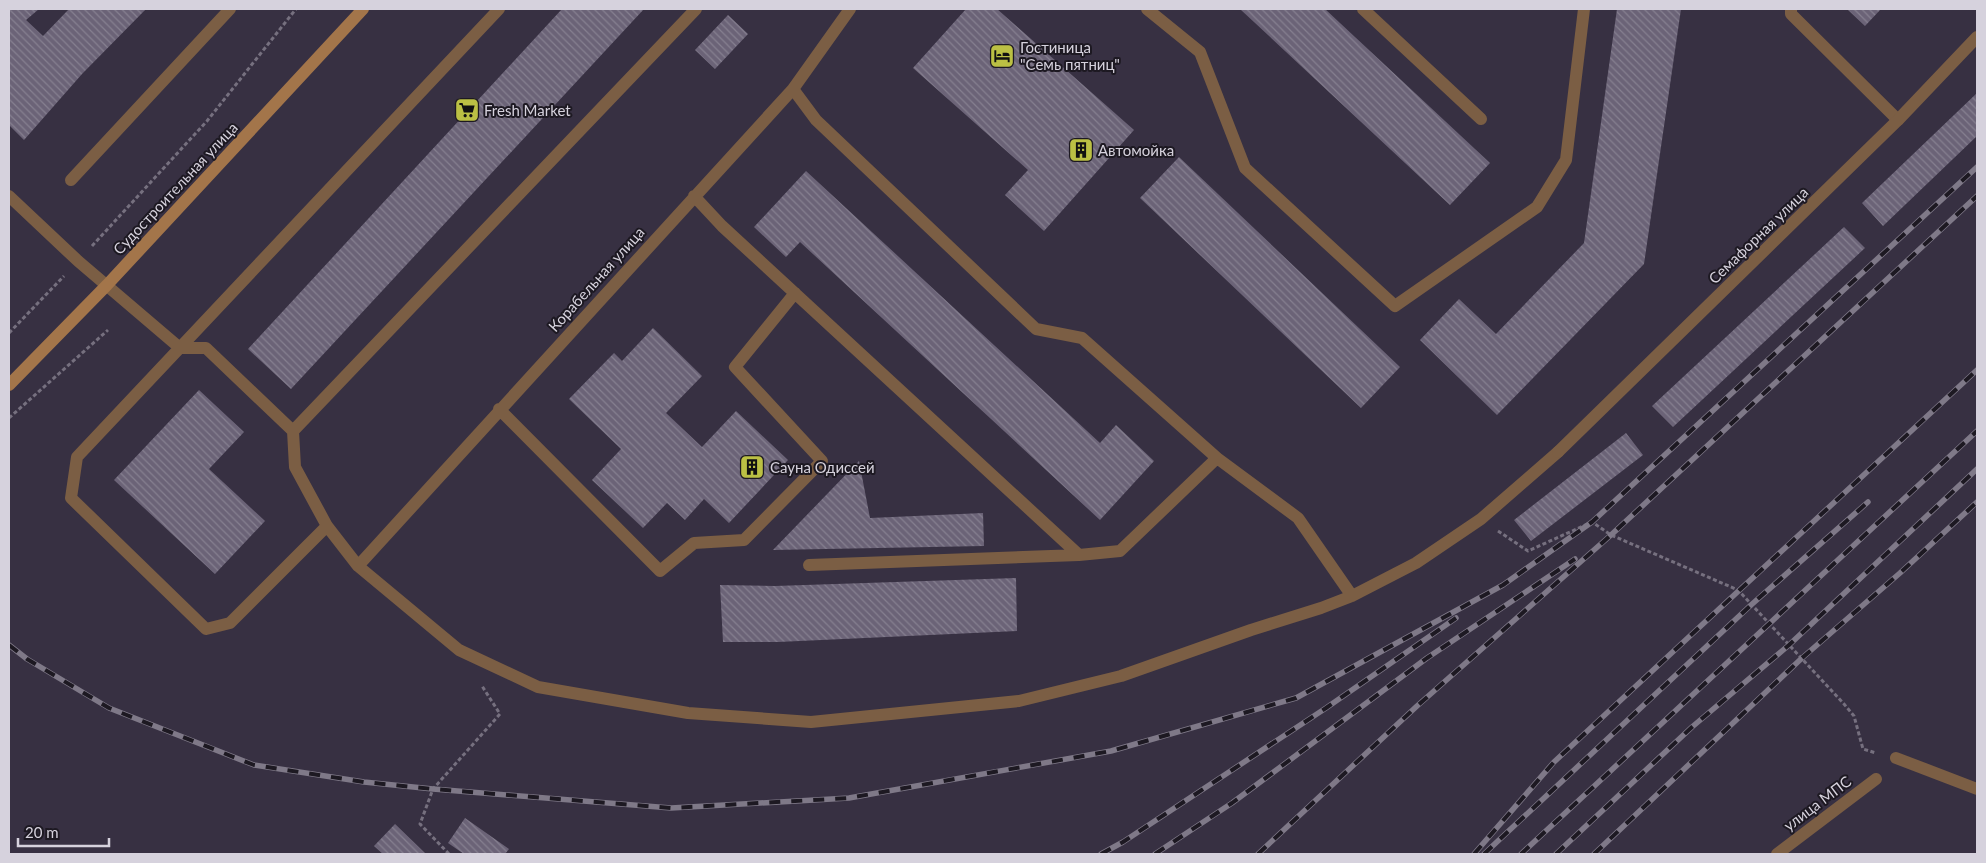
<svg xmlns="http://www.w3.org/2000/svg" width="1986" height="863" viewBox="0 0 1986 863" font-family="Lato,sans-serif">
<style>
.building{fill:url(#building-back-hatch)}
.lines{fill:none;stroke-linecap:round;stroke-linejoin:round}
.path{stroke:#76707f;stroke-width:3;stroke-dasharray:4 2.5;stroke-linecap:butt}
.lane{stroke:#7b5e44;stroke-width:12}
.street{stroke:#7b5e44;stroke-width:12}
.secondary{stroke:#a3754a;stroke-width:12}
.rail-casing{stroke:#7f7988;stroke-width:5.5}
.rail{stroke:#1d1922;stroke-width:4;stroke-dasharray:11;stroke-linecap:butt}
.labels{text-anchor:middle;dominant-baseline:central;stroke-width:4;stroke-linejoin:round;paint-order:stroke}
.poi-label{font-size:15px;fill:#d6d2dd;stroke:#1d1922;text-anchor:start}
.street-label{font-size:15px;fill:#d6d2dd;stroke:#1d1922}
</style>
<defs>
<pattern id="building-back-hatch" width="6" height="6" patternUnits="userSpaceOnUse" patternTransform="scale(1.25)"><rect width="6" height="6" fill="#6b6377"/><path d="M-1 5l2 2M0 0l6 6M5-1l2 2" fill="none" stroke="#868090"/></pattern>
</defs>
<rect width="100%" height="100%" fill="#373042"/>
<path class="building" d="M9,9H39L26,20L43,36L69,9H146L82,74L24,140L9,125Z
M562,9H644L291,389L248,349Z
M966,9H997L1134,130L1044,231L1005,195L1028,170L913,68Z
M1240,9H1325L1490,163L1450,205Z
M1617,9H1681L1644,264L1497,415L1420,340L1459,299L1496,334L1584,243Z
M1847,9H1881L1865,26Z
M728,15L748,34L715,69L695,50Z
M1977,93V136L1883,226L1862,203Z
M1179,157L1400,367L1361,408L1140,198Z
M806,171L1100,443L1116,425L1154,461L1100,520L800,242L786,257L754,227Z
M1844,227L1865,248L1673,427L1652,406Z
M653,328L702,376L666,413L702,447L736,411L788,460L729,523L704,499L685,520L667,503L643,528L592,480L621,449L569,399L614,353L622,361Z
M199,390L244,432L209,469L265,521L215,574L114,480Z
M1626,433L1643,455L1531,541L1514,520Z
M859,461L870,518L983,513L984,546L773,550Z
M1016,578L1017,631L778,642H723L720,585L775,586Z
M465,818L509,849L505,854H464L448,843Z
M395,824L426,854H383L374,846Z"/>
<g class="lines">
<path class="path" d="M92,246L207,121L296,9
M9,333L64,276
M9,418L108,330
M1498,531L1528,551L1592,522L1611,535L1738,590L1844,704L1854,716L1863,749L1876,753
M449,854L420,824L433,789L500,714L482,686"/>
<path class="lane" d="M1147,9L1200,52L1245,168L1395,306L1537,207L1566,160L1584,9
M1363,9L1481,119
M1791,9V14L1898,120
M793,89L816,120L1036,329L1082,338L1217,458
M71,180L230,9
M9,196L78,261L180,348H206L293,431L295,467L327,526L358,566L459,650L538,687L688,713L811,722L1019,701L1121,676L1251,630L1321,608L1352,596L1416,563L1481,519L1558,452
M694,196L722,226L1079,555L1120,551L1217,458L1298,518L1352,596
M499,409L660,571L694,543L744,540L822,461L735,367L795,293
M293,431L696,9
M327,526L230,623L206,629L71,498L77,457L499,9
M809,565L1079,555
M358,566L793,89L850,9
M1896,758L1977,789
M1777,854L1876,779"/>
<path class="street" d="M1558,452L1898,120L1977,37"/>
<path class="secondary" d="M9,385L107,285L363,9"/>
<defs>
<path id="rail" d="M9,645L27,659L109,708L254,765L364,782L433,789L671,808L849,798L1111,751L1296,698L1503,585L1592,522L1977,167
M1101,854L1123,842L1326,708L1456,618
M1155,854L1232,803L1427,658L1575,559
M1258,854L1417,706L1611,535L1977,196
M1474,854L1554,762L1977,370
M1484,854L1751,605L1868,502
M1521,854L1977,431
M1556,854L1692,727L1789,645L1977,469
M1594,854L1802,658L1900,573L1977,502"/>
</defs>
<use href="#rail" class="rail-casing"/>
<use href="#rail" class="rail"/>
</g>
<defs>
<symbol id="hotel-square" viewBox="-11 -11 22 22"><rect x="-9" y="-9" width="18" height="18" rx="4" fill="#bbc044" stroke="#1d1922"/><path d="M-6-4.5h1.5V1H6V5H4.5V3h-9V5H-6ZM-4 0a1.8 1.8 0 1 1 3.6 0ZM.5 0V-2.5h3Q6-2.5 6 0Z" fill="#111"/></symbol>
<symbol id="supermarket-square" viewBox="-11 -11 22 22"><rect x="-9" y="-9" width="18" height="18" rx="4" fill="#bbc044" stroke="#1d1922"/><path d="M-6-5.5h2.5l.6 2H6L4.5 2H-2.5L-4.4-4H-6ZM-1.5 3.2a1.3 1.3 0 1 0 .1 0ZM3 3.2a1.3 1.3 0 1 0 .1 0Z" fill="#111"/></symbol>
<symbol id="building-square" viewBox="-11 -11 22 22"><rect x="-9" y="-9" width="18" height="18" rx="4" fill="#bbc044" stroke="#1d1922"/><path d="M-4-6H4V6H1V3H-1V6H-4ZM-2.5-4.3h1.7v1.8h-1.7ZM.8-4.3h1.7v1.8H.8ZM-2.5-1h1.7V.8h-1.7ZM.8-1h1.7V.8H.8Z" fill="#111"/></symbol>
</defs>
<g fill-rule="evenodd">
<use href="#hotel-square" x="988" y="42" width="28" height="28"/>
<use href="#supermarket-square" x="453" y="96" width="28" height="28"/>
<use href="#building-square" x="1067" y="136" width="28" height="28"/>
<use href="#building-square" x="738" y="453" width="28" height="28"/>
</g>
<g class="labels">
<g class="poi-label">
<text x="1020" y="47">Гостиница<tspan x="1020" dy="17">"Семь пятниц"</tspan></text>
<text x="484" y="110">Fresh Market</text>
<text x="1098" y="150">Автомойка</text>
<text x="770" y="467">Сауна Одиссей</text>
</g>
<g class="street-label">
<text transform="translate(175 188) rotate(-47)">Судостроительная улица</text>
<text transform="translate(1758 235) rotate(-44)">Семафорная улица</text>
<text transform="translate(596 279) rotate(-48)">Корабельная улица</text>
<text transform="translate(1817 803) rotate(-37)">улица МПС</text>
</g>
</g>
<rect width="1986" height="863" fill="none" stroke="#d6d2dd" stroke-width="20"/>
<path d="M18 838v8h91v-8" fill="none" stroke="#d6d2dd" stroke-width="2.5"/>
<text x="25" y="838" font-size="15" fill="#d6d2dd" stroke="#1d1922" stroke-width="4" paint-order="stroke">20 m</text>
</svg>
